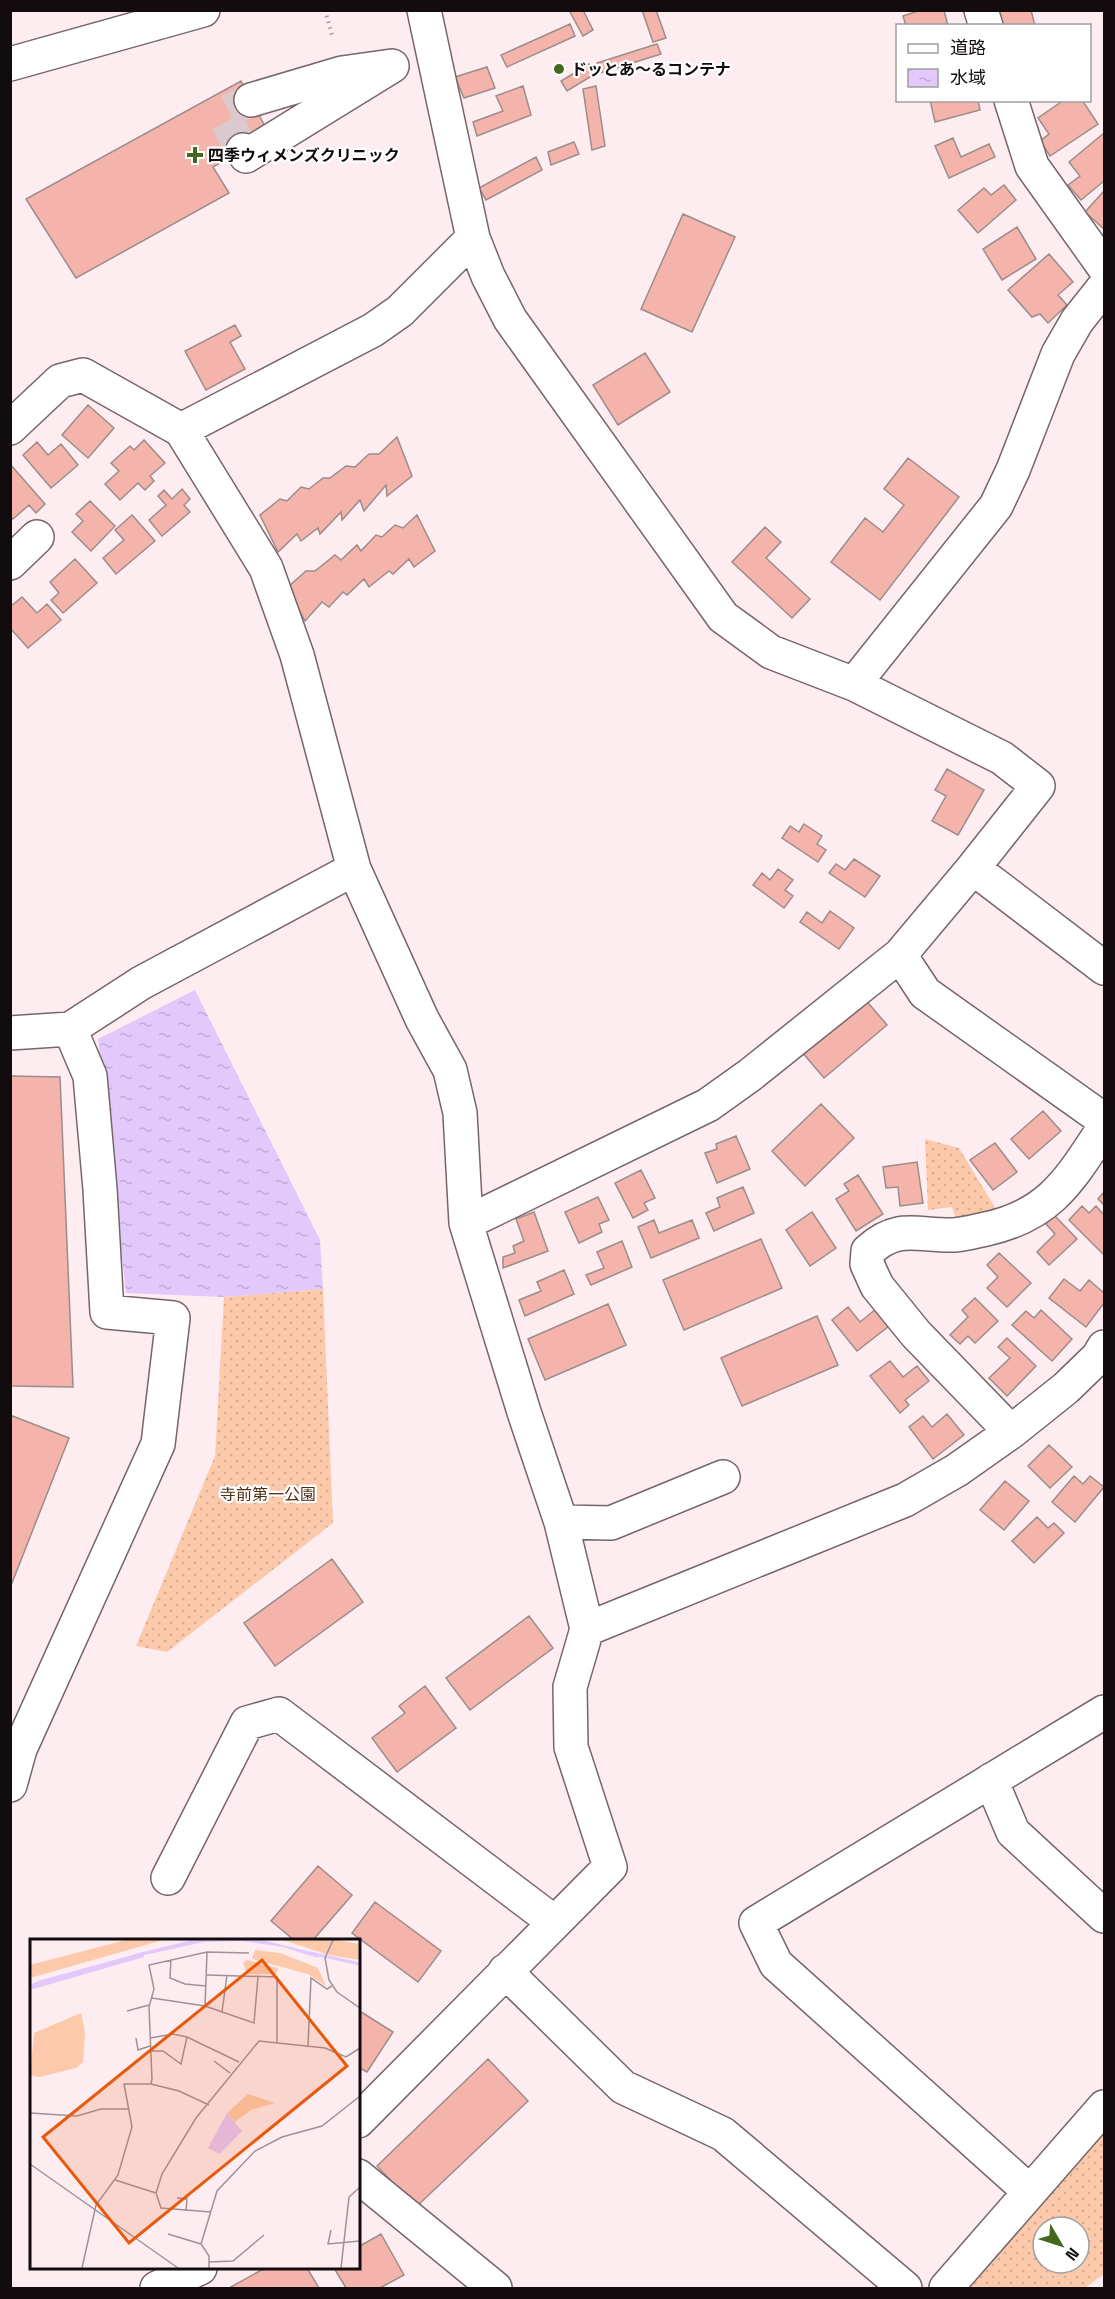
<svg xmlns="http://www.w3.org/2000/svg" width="1115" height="2299" viewBox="0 0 1115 2299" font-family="'Space Grotesk','Noto Sans JP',sans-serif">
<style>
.grass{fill:url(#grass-dots);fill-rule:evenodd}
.water{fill:url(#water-ripples)}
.building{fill:#f4b4ac;stroke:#9c8c8a;stroke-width:1.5}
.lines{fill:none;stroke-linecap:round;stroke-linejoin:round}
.minor-tunnel{stroke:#dacace;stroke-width:33;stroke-dasharray:33 16;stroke-linecap:butt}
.minor-casing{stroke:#75666a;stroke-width:36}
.path{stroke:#a6999d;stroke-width:4;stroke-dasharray:1.5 4.5;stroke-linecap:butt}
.minor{stroke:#fff;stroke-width:33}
.poi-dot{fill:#45671e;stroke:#fff;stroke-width:2}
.labels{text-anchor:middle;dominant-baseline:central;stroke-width:4.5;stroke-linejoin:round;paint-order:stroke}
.poi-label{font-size:16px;font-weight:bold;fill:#120c0e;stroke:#fff;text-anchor:start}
.park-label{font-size:16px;fill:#502d16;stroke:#fff}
.inset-river{fill:none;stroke:#e3c8fb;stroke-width:3}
.inset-road{fill:none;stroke:#9f9296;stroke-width:1.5}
.view{fill:#e8590c;fill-opacity:0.15;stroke:#e8590c;stroke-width:3}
.inset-edge{fill:none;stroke:#120c0e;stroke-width:3}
</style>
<defs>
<pattern id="grass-dots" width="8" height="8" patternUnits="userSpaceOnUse" patternTransform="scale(1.5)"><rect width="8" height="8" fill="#fccaab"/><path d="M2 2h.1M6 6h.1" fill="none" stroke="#d7ac92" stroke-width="1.8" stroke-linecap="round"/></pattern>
<pattern id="water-ripples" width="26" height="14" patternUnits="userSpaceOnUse" patternTransform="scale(1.5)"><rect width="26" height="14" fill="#e3c8fb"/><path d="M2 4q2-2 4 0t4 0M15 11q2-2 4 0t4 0" fill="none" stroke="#c2abd6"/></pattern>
</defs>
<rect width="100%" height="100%" fill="#fdecf0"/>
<path class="grass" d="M925,1139L959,1148L999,1214L957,1221L952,1207L928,1210Z
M323,1289L333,1523L167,1652L136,1646L215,1456L224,1297Z
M1104,2132V2274L1085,2288H970ZM1043,2227H1079V2263H1043Z"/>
<path class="water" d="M195,990L320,1240L323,1289L224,1297L126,1293L98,1039Z"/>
<path class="building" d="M569,10H583L593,30L583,36Z
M642,10H656L666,38L653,42Z
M921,10H944L948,26H906L903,16Z
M996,10H1031L1035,26H1000Z
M570,24L575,36L507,67L501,55Z
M657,44L661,54L600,73L597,63Z
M589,64L595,74L567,91L561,81Z
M487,67L495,88L464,98L455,77Z
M241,81L269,134L213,167L229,193L76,278L26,199Z
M523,86L531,115L477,136L473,122L503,111L496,96Z
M596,86L605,146L592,150L583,89Z
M930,100H978L980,110L935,122Z
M1064,100H1082L1098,124L1050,156L1040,141L1049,134L1038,118Z
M1104,133V181L1081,200L1068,185L1080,176L1069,162Z
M953,138L961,157L989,144L995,157L949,178L935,146Z
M574,142L579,154L551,165L548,152Z
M536,157L542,170L486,200L479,188Z
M1004,185L1016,200L978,233L958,210L984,188L991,195Z
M1104,191V229L1085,212Z
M683,214L735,237L692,332L641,309Z
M1017,227L1036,259L1002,280L983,249Z
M1049,254L1073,282L1058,295L1067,305L1048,323L1040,314L1032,317L1008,290Z
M235,325L241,336L230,342L245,369L206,390L185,351Z
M645,353L670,392L618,425L593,385Z
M88,405L114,428L88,458L62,435Z
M397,437L412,476L387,496L386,485L364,511L360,500L342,520L341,512L320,534L318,528L301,541L297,534L278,552L260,515L280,499L287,501L301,487L309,489L323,478H330L346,466L355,467L369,454H379Z
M144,440L165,463L150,476L154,481L145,490L138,483L120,500L105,484L119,471L111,463L130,446L134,450Z
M37,442L48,455L61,444L78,465L51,488L23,455Z
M908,458L959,497L880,600L831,562L865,518L883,532L904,505L884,489Z
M10,464L45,504L36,513L29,505L13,519L10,516Z
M182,489L190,499L184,505L190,512L162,536L149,520L166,505L158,496L164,490L172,499Z
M90,501L115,526L91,551L72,532L83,521L76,514Z
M132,515L155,541L116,574L103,558L124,540L115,530Z
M417,515L435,551L414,567L409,559L393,574L389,571L369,587L364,579L347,595L343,592L329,607L322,602L305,621L287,588L306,571H315L335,555L341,560L357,545L361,551L376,535L382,537L395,525L403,528Z
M765,527L781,542L766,558L810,599L792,618L732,562Z
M75,559L97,583L63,613L51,600L59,593L50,582Z
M22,597L37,613L47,604L61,620L28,648L10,628V607Z
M947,769L984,790L958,835L932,821L946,796L935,790Z
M804,824L822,836L817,844L826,850L818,862L782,838L790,826L799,832Z
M854,859L880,876L865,897L829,873L836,864L845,870Z
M778,869L793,880L785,890L793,896L784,908L753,885L762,873L770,880Z
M830,911L854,928L839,949L800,922L807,912L822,923Z
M864,998L887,1025L824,1078L802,1052Z
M10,1076L60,1077L73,1387L10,1386Z
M821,1104L854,1138L805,1186L772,1151Z
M1043,1111L1061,1131L1029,1159L1011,1139Z
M736,1136L750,1169L717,1183L705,1153L717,1149L716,1144Z
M995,1143L1017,1172L993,1190L970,1160Z
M917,1162L923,1203L900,1206L898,1187L886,1188L883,1167Z
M641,1170L655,1198L644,1203L648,1210L633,1218L615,1183Z
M858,1175L883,1214L856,1231L836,1199L849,1191L844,1184Z
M743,1187L754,1213L714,1231L706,1213L720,1207L717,1198Z
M1104,1192V1205L1098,1199Z
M598,1197L609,1220L599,1224L602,1232L579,1243L565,1212Z
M1082,1206L1089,1213L1096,1206L1104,1215V1255L1069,1220Z
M534,1212L548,1251L503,1268V1257L515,1253L513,1246L524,1241L516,1219Z
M812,1212L836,1248L810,1266L786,1230Z
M1054,1215L1077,1239L1049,1265L1037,1252L1055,1234L1046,1224Z
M654,1220L659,1233L692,1220L699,1238L651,1258L638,1227Z
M761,1239L782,1288L684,1330L663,1280Z
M622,1241L632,1267L591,1285L586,1275L604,1268L597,1252Z
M999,1253L1031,1283L1007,1307L987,1288L998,1277L987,1265Z
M564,1270L574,1294L525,1316L519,1300L541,1291L537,1282Z
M1064,1279L1080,1291L1089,1280L1104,1293V1303L1086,1327L1049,1298Z
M975,1298L998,1321L975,1343L968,1336L960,1344L950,1335L968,1317L962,1310Z
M608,1304L626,1345L545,1380L528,1339Z
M848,1307L860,1322L876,1309L889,1326L857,1351L832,1320Z
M1041,1310L1072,1339L1052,1361L1012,1325L1026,1311L1034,1318Z
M817,1316L838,1365L742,1406L721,1358Z
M1007,1338L1036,1366L1007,1396L989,1378L1010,1358L998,1347Z
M890,1361L903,1377L917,1366L929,1381L905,1400L909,1405L900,1413L870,1376Z
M947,1414L964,1435L933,1459L909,1427L923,1416L932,1427Z
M10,1415L69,1438L10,1588Z
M1049,1445L1072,1467L1050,1488L1028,1466Z
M1074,1476L1083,1484L1090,1476L1104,1487L1075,1522L1052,1502Z
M1005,1481L1029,1501L1004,1530L980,1510Z
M1037,1517L1048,1528L1054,1523L1064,1533L1034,1563L1012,1541Z
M332,1559L363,1602L275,1666L244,1623Z
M529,1616L553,1648L470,1710L446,1678Z
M425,1686L456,1728L397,1772L372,1738L405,1713L399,1706Z
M318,1866L352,1895L313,1940H294L271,1921Z
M375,1902L441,1951L418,1982L352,1933Z
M358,2010L393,2032L367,2072L358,2067Z
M488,2059L528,2101L416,2207L377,2166Z
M381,2234L404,2275L380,2288H346L334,2268H358V2247Z
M265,2268H307L319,2288H229Z"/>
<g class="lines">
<path class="minor-tunnel" d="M243,150L222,114L251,100"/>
<defs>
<path id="minor" d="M424,10L473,238L488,276L510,319L723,617L771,652L854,684L1002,758L1038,786L973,868L900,955L925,993L1104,1120
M981,10L986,26
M10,64L203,10
M1011,100L1032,166L1104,267
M243,150L246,156L392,66L342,73L251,100
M10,428L60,381L83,375L181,430
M10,563L37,537
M854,684L996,506L1013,470L1058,354L1077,321L1104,287
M973,868L1104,968
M70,1029L141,983L354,869
M10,1033L70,1029L90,1076L100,1189L107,1312L173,1318L158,1444L20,1749L10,1785
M466,1223L708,1105L750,1075L900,955
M1011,1432L916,1334L877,1286L867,1264L868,1251C898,1223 917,1236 954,1235C965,1234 976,1231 986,1229C1051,1215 1070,1179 1104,1128
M561,1522L611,1523L723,1477
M587,1629L905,1500L957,1470L1011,1432L1066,1388L1098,1357L1104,1347
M991,1780L1013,1832L1104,1916
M168,1878L247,1723L279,1714L554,1922
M505,1971L623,2087L723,2134L905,2288
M358,2121L610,1867L571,1747L570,1687L587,1629L561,1522L524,1412L466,1223L460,1113L450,1070L422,1019L354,869L297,655L266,568L181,430L373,330L400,311L473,238
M358,2176L495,2288
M1029,2191L776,1964L756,1923L1104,1712
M157,2288L200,2268
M946,2288L1104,2107"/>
</defs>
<use href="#minor" class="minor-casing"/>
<path class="path" d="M325,10L333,39"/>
<use href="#minor" class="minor"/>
</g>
<g class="poi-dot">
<circle cx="559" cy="69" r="6"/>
<path d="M192 146h6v6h6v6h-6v6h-6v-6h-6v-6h6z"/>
</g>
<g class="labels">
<g class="poi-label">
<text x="571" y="69">ドッとあ〜るコンテナ</text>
<text x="208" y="155">四季ウィメンズクリニック</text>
</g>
<g class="park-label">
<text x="268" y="1494">寺前第一公園</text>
</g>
</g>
<g transform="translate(30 1939)">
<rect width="330" height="330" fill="#fdecf0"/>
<path d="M95,1H133L0,39V26ZM253,1H306L330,5V21L299,16ZM225,11L250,14L288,29L296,47L278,35L222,20ZM217,21L248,29L246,35H217L213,24ZM218,155L245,164L221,171L205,183L197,174Z" fill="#fccaab"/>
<path d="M51,74L55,93L53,123L46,129L9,138L0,136L4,94Z" fill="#fccaab"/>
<path d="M167,1H232L289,15L288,19L253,8L213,2L174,3L119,15L118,12ZM113,13L114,18L0,51V46L8,42ZM197,174L212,192L190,215L178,209Z" fill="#e3c8fb"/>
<path class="inset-river" d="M280,14L330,25M104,17L168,1"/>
<path class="inset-road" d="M303,1L295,19L299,41L307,53L330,69M141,20L140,39L155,45L176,47M177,36L247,38V104M122,59L175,67L224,84L228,38M175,67L177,13M97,72L119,66M192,73L197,36M106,99L108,111L120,107M120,99L143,95L157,98L209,123M278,107L281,39L297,50L302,47M120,112H133L151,125L157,98M184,122L200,134M121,145L149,152L179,166M0,174L47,177L71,170H98M0,225L148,329M85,241L126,254L132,235L166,179L229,102L295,109L316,118L330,109M126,254L131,269L181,273M147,259L157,260L156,272M301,291L298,305L330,302M138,295L171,305M179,323L203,322L234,296M52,329L66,266L88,236L102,188L94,145H121L122,140L119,68L124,50L119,26L177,13L219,14M179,329V317L171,305L187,252L225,212L252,198L292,187L330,157M311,329L319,258L330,248"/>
<path class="view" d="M232,21L317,127L99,304L13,198Z"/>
<rect width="330" height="330" class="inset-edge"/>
</g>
<rect width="1115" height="2299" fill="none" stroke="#120c0e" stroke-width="24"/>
<rect x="896" y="24" width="195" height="78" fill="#ffffff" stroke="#a09e9f" stroke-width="1.5"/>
<rect x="908" y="44" width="30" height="9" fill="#ffffff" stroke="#a09e9f" stroke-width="1.5"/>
<text x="950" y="54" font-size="18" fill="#120c0e">道路</text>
<rect x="908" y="69" width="30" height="18" fill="url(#water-ripples)" stroke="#a09e9f" stroke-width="1.5"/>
<text x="950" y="84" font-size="18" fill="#120c0e">水域</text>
<g transform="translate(1061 2245) rotate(129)"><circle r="28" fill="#ffffff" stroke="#a09e9f" stroke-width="1.5"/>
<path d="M0-4.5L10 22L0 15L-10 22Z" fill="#45671e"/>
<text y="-9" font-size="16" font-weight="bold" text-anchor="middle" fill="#120c0e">N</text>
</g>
</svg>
